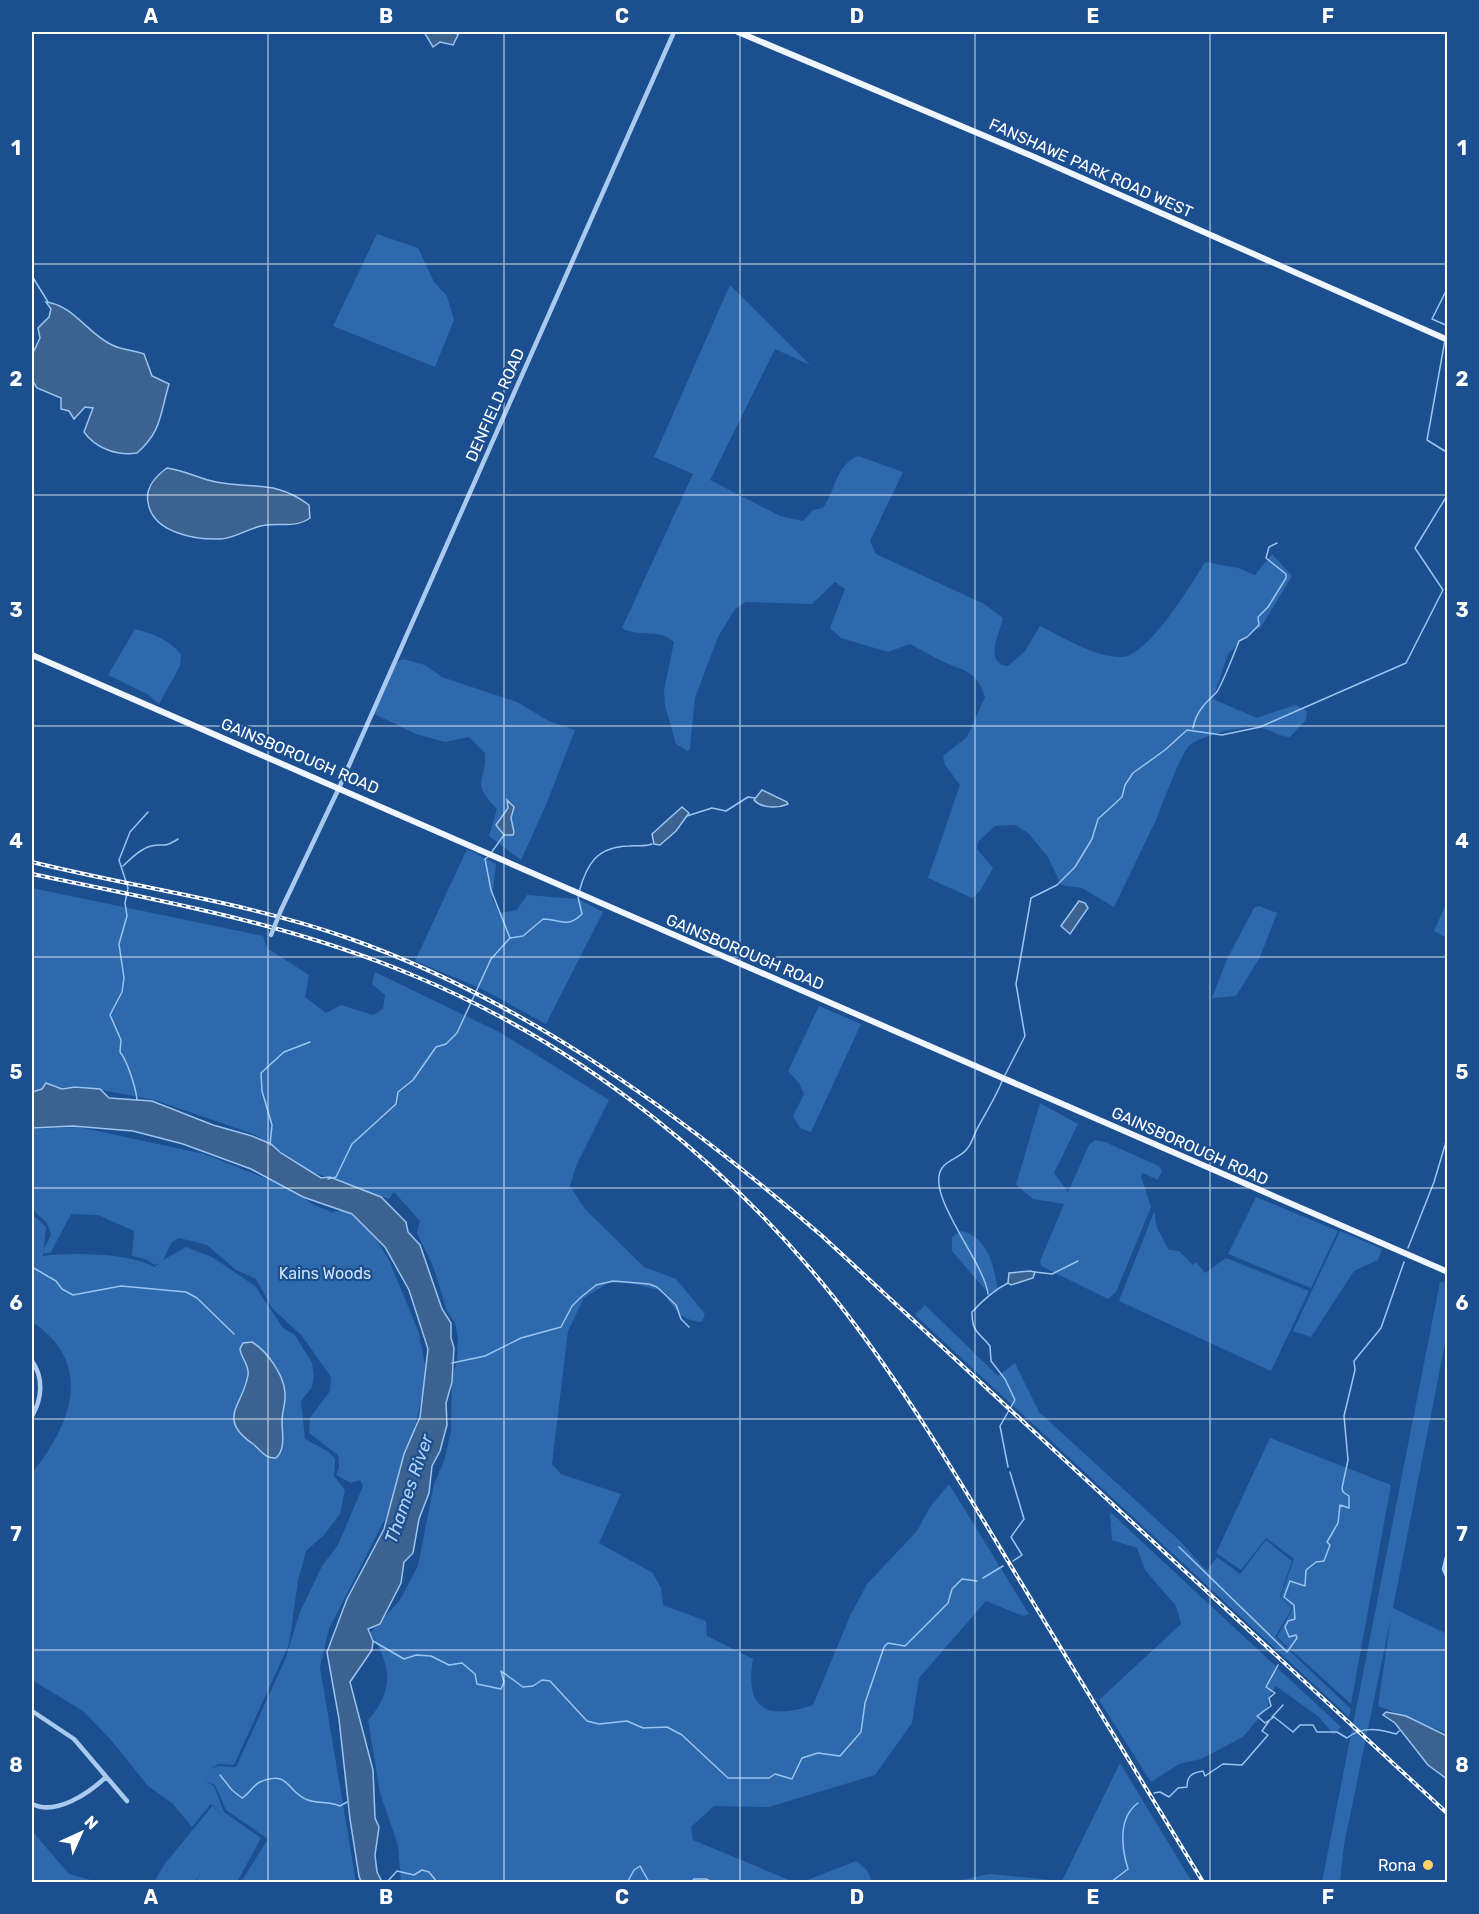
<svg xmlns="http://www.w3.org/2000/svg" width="1479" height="1914" viewBox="0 0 1479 1914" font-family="Rubik,sans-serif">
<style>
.green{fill:#2e69ad;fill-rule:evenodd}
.water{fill:#3c6290;stroke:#9cc4f0;stroke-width:1.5}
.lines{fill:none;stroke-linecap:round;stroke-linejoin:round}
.stream{stroke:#9cc4f0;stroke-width:1.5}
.minor{stroke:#a9c9ee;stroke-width:4.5}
.major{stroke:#f0f6ff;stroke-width:6}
.rail-casing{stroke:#fff;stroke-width:4}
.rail{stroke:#1b4f8f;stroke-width:1.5;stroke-dasharray:4.5;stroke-linecap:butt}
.minor-bridge{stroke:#a9c9ee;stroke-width:4.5}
.grid{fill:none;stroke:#fff;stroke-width:1.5;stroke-opacity:0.55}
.poi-dot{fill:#ffd166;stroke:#1b4f8f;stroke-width:2}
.labels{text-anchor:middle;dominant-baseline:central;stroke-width:4.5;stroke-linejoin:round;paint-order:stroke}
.street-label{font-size:16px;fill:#fff;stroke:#1b4f8f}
.park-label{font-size:16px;fill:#cfe3fa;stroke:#1b4f8f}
.poi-label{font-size:16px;fill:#fff;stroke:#1b4f8f;text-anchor:end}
.water-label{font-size:18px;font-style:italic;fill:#b5d3f5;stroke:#1b4f8f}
.neatline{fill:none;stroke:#fff;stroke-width:2}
.grid-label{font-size:20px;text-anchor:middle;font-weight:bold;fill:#fff}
</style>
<rect width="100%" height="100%" fill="#1b4f8f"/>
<path class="green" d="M377,234L418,248L434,282L447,296L454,320L435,367L333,326Z
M730,285L810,365L775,349L710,480L780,516L803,521L813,510L823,508C836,490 835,466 858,456L903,472L870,541L876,554L984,604L1003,618C1000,633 983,663 1008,666L1025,651L1040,626C1064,638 1094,657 1122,657C1148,656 1192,584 1205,562L1238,568L1255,575L1272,554L1292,576L1261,627L1249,633L1228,654L1213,699L1257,718L1295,705L1307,711L1306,720L1290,737C1278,737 1267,727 1256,727C1240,727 1202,735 1190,745C1181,752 1162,806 1156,820C1142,849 1128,878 1114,907L1082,888L1061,885L1048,857L1028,833L1015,825L995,826L978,842L977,849L993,868L980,891L972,898L928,878L960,785L945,765L943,756L967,737L985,697C976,670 966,672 944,662C933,657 922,650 910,644L888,652L841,638L830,628L845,589L835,582L812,604L746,602L735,609L718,637L695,698L690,748L688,751L676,744L665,706L664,690L674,642C659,628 639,638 622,628L693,474L654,457Z
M135,629C154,634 167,639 181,654L180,666L159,704L147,694L108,675Z
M403,659L425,665L442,677L517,702L549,721L575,730L546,805L521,860L489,836L497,809C469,779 487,785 485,753L469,737L445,742L416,734L372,713C379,697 386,665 403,659Z
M467,849L496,864L492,899L500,913L517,910L527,895L578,899L603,912L546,1024L480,988L415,961Z
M32,888L263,936L267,948L309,975L305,997L326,1013L341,1005L373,1015L383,1009L385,995L372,984L375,972L501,1033L609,1100L576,1166L570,1186L585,1209L644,1267L676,1279L705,1314L702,1322C681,1321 673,1308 663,1291L627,1282L608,1283L584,1298L568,1331L552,1464L561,1474L621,1494L599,1543L653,1573L661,1588L663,1605L706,1621L707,1636L753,1659C744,1711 768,1720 813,1705L850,1616L867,1584L917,1531L930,1507L949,1484L1029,1614L1023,1616L986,1601L919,1678L912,1723L875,1775L769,1807L714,1806L691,1827L693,1840L789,1880L805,1881L856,1861L867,1870L872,1882H401L398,1845L380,1793L368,1720C394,1691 392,1665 370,1633L400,1600L418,1566L434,1484L444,1461L451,1431L452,1379L457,1361L458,1338L455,1323L447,1311L433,1266L417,1233L420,1221L394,1192L389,1199L312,1172L256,1135L155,1100L80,1086L32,1091Z
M1447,902V938L1434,931Z
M1259,906L1277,913L1260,957L1236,996L1212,998L1227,959L1254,908Z
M819,1006L861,1024L811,1132L800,1128L793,1116L804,1094L799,1083L788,1071Z
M1040,1103L1078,1124L1054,1173L1068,1192L1089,1145L1095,1140L1105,1142L1159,1166L1162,1171L1158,1180L1143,1173L1141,1176L1151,1207L1116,1292L1108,1299L1041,1266L1040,1261L1064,1204L1033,1199L1016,1185Z
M79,1127L204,1154L290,1188L314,1205L332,1212L345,1210L366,1223L389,1260L419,1333L427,1376L412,1438L386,1517L329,1629L320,1667L356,1882H241L268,1839L226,1810L215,1785L203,1780L214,1786L224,1812L261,1838L237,1882H196L202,1870L195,1882H154L164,1865L213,1805L223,1817L211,1804L192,1827L173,1804L148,1786L111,1740L83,1711L32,1680V1473C71,1425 95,1363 32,1322V1214L46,1227L43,1256C71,1252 131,1253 154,1267L160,1263L155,1265L145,1259L132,1256L134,1231L98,1215L71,1214L51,1252L44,1254L43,1250L51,1235L47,1223L32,1209V1129ZM179,1238L207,1245L236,1270L256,1279L272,1308L302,1336L331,1377L330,1391L310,1418L309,1433L338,1455L339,1467L336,1475L351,1483L360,1480L363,1486L338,1545L322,1566L300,1612L285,1660L236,1767L219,1766L209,1769L219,1764L234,1765L289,1644L298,1581L306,1551L324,1535L340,1514L345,1490L334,1476L335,1459L329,1452L305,1439L301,1401L312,1387L314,1375L312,1363L295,1335L283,1328L255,1286L212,1257L186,1247L163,1260L172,1242Z
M1256,1197L1338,1231L1311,1288L1228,1254Z
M1154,1212L1157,1228L1169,1250L1179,1251L1193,1265L1196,1262L1205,1273L1226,1258L1309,1291L1271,1371L1119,1301Z
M961,1231C989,1237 994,1267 998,1291L988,1293L952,1251V1237Z
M1340,1231L1382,1249L1378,1260L1354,1271L1311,1337L1293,1331Z
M1440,1282L1448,1283L1447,1333L1393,1608L1447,1634V1733L1378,1706L1391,1617L1344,1845L1340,1882H1322Z
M925,1305L998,1376L1015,1363L1039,1412L1179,1540L1207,1571L1217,1557L1240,1574L1266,1540L1292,1561L1280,1596L1292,1608L1275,1637L1351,1709L1349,1717L915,1315Z
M1270,1438L1391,1485L1351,1704L1277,1637L1293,1608L1281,1596L1294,1559L1266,1538L1241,1570L1216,1553Z
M1110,1512L1341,1727L1334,1735L1319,1717L1276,1686L1269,1696L1268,1707L1243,1737L1201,1759L1179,1764L1151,1782L1099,1700L1181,1624L1176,1606L1145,1570L1137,1548L1112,1540Z
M1120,1763L1192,1882H953L989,1874L1062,1881Z
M32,1831L69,1874L98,1882H32Z"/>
<path class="water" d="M424,32H456L458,35L453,45L440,42L433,47Z
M46,302C73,305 88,334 112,345C122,350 134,350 144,354L152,376L169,384C160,414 162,431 137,453C118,456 96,449 84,432L93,408L85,407L74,419L69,411L61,409V398L37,388L32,380V355L40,338L38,328L49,317L51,309Z
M167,468C184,470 200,479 216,482C253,489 276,480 309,505L310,518C296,528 282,523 266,525C250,527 236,538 221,539C196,540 152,533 148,502C145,487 156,476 167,468Z
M762,790L787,802L788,804C777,809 761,808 754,800Z
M507,800L514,807L511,818L514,832L513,835H504L496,825L508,808Z
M682,807L689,813L676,831L660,845L654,844L652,834Z
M1079,901L1085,903L1088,908L1070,934L1061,926Z
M46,1083L62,1089L75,1087L100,1089L109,1098L152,1101L213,1125L252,1136L271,1144L281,1153L321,1178L330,1177L381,1197L406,1222L408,1232L420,1245L442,1309L451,1323V1338L454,1348L452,1382L446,1403L447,1425L440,1451L432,1466L429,1493L419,1519L413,1553L404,1562L401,1583L380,1624L368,1629L373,1641L372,1650L350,1682L373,1770L375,1818L379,1827L375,1855L377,1872L382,1882H361L359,1876L350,1819L339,1719L327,1652L347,1599L384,1529L404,1454L420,1417L428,1349L409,1290L385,1247L352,1214L303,1197L251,1169L183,1144L133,1131L73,1126L32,1128V1092L42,1089Z
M1030,1271L1035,1272L1033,1278L1011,1285L1008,1283L1009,1273Z
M252,1342C267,1351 284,1375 285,1393C286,1402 282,1412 282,1421C282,1433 286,1449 276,1458C265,1459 261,1450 253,1444C216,1418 243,1406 248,1375C250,1366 241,1358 240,1349L243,1343Z
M1386,1712L1406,1716L1447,1736V1779L1428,1765L1395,1723L1383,1715Z"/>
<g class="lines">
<path class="stream" d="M32,276L48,302
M1448,287L1432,319L1448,326
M1445,340L1427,440L1448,453
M1193,728C1196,712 1205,703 1216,693C1221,687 1236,649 1239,641L1247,637L1259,625L1258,617L1268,607L1286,578V574L1266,558L1269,547L1277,543
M687,816L712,808L726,811L748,797L755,798
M491,853L504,835
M488,857L485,859L491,890L510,938
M123,866C130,859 140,849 151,846C165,843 162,849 178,839
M579,892C587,863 597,847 629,846C637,845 645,847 652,844
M1005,1075L1025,1036L1016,984L1031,898L1057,885L1075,867L1092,839L1098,819L1122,797L1125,785L1133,773L1165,750L1187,730L1222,735L1260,727L1406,663L1443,590L1415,548L1448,494
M137,1100C136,1088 127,1060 120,1052L121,1040L110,1015L122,992L124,978L119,944L127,916L125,903L128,888L119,860L130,832L148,812
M270,1145L272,1125L262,1091L261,1073L284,1052L310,1042
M328,1179L336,1177L352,1144L396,1104L398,1092L413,1080L436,1047L446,1044L457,1033L491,959L510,938L523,936L543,919C561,919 567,929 582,914L578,897
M1408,1248L1434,1182L1448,1135
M32,1267L56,1281L62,1289L73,1295L121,1286L186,1292L197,1298L234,1334
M1035,1272L1052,1274L1078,1261
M988,1294C985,1263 924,1194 942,1168C948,1159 960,1158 967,1149C972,1143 974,1135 977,1129C986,1112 996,1097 1003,1079
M452,1363L485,1356L521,1338L561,1327L572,1306L580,1298L596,1285L613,1281L649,1284L657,1287L676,1305L681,1319L689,1327
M1008,1467L1000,1426L1015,1400L1005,1379L991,1361L990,1346C978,1331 972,1333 972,1312C983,1300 994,1290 1008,1283
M1010,1472L1024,1519L1011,1537L1022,1555L1013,1561
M1179,1547L1287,1652L1297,1638L1296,1635L1289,1637L1285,1627L1288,1621L1295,1619L1294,1605L1284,1597L1290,1581L1305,1586L1306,1570L1316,1562L1324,1561L1330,1545L1327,1542L1338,1523L1340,1505L1349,1508V1496L1343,1492L1342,1488L1348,1460L1344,1416L1355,1370L1354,1361L1381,1328L1404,1262
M983,1578L1003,1566
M373,1641L404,1659L416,1655L431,1656L449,1665L462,1663L475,1674L477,1684L501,1689L504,1682L501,1671L523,1687L533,1686L542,1680L550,1681L587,1721L599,1724L627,1721L643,1728L667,1727L682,1735L728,1778H769L775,1774L792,1779L802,1758L818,1753L840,1756L861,1732L865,1703L884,1647L888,1643L905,1646L948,1603L952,1589L962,1579L977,1581
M1278,1665L1266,1687L1275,1693L1269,1698L1271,1706L1257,1716L1265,1723L1274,1717L1293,1732L1300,1725H1313L1317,1732H1337L1347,1738C1362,1726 1378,1729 1396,1734L1399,1731
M1272,1717L1283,1705
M220,1775L232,1790L242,1798C249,1794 253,1785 260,1782C290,1769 287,1793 308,1800C318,1804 329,1801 340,1806L347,1802
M1154,1793L1160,1792L1169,1797L1178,1788L1187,1787C1187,1775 1192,1773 1203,1771L1205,1776L1223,1764L1242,1765L1268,1735L1262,1731L1269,1721
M387,1882L397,1871L414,1875L422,1870L429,1872L437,1882
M616,1882L628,1881L634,1870L640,1866L649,1882
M691,1882L694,1879H706L712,1882
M1111,1882L1128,1869C1122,1850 1117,1818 1138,1803"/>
<path class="minor" d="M281,910L339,788L674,32
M32,1361C44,1378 42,1399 32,1416
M1448,1553L1444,1569L1448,1578
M32,1711L74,1739L127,1801
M32,1804C56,1816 89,1793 106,1777"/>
<path class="major" d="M738,32L1032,156L1448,340
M32,655L1448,1272"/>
<defs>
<path id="rail" d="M32,862C137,888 246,902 348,938C526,1001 679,1113 821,1235L1448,1814
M32,874C162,901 293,924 417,977C584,1047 732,1166 843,1309C908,1393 962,1485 1017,1576C1079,1678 1141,1780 1203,1882"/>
</defs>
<use href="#rail" class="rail-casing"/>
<use href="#rail" class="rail"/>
<path class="minor-bridge" d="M271,935L281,910"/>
</g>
<path class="grid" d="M268,32V1882M504,32V1882M740,32V1882M975,32V1882M1210,32V1882M32,264H1448M32,495H1448M32,726H1448M32,957H1448M32,1188H1448M32,1419H1448M32,1650H1448"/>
<circle class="poi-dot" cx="1428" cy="1865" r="6"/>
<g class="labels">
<g class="street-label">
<text transform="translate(1091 168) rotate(24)">FANSHAWE PARK ROAD WEST</text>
<text transform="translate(495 405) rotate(-66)">DENFIELD ROAD</text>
<text transform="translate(300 756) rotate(23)">GAINSBOROUGH ROAD</text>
<text transform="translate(745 952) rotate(23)">GAINSBOROUGH ROAD</text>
<text transform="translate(1190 1146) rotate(24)">GAINSBOROUGH ROAD</text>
</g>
<g class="park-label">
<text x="325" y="1273">Kains Woods</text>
</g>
<g class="poi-label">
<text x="1416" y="1865">Rona</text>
</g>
<g class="water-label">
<text transform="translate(409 1489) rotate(-71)">Thames River</text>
</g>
</g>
<rect width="1479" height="1914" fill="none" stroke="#1b4f8f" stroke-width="66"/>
<g transform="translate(81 1833) rotate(45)" stroke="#1b4f8f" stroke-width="4.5" paint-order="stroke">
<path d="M0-4.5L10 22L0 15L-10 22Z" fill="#ffffff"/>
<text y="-9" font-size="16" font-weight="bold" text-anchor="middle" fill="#ffffff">N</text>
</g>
<rect x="33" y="33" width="1413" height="1848" class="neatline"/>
<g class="grid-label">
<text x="151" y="23">A</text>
<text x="386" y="23">B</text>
<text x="622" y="23">C</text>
<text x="857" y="23">D</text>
<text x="1093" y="23">E</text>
<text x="1328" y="23">F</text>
<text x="16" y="155">1</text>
<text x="1462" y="155">1</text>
<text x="16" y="386">2</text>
<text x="1462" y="386">2</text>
<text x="16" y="617">3</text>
<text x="1462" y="617">3</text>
<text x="16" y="848">4</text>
<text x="1462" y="848">4</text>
<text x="16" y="1079">5</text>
<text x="1462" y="1079">5</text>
<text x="16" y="1310">6</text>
<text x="1462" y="1310">6</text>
<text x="16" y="1541">7</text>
<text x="1462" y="1541">7</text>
<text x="16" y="1772">8</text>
<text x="1462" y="1772">8</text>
<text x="151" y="1904">A</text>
<text x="386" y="1904">B</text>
<text x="622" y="1904">C</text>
<text x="857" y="1904">D</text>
<text x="1093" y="1904">E</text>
<text x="1328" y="1904">F</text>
</g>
</svg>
